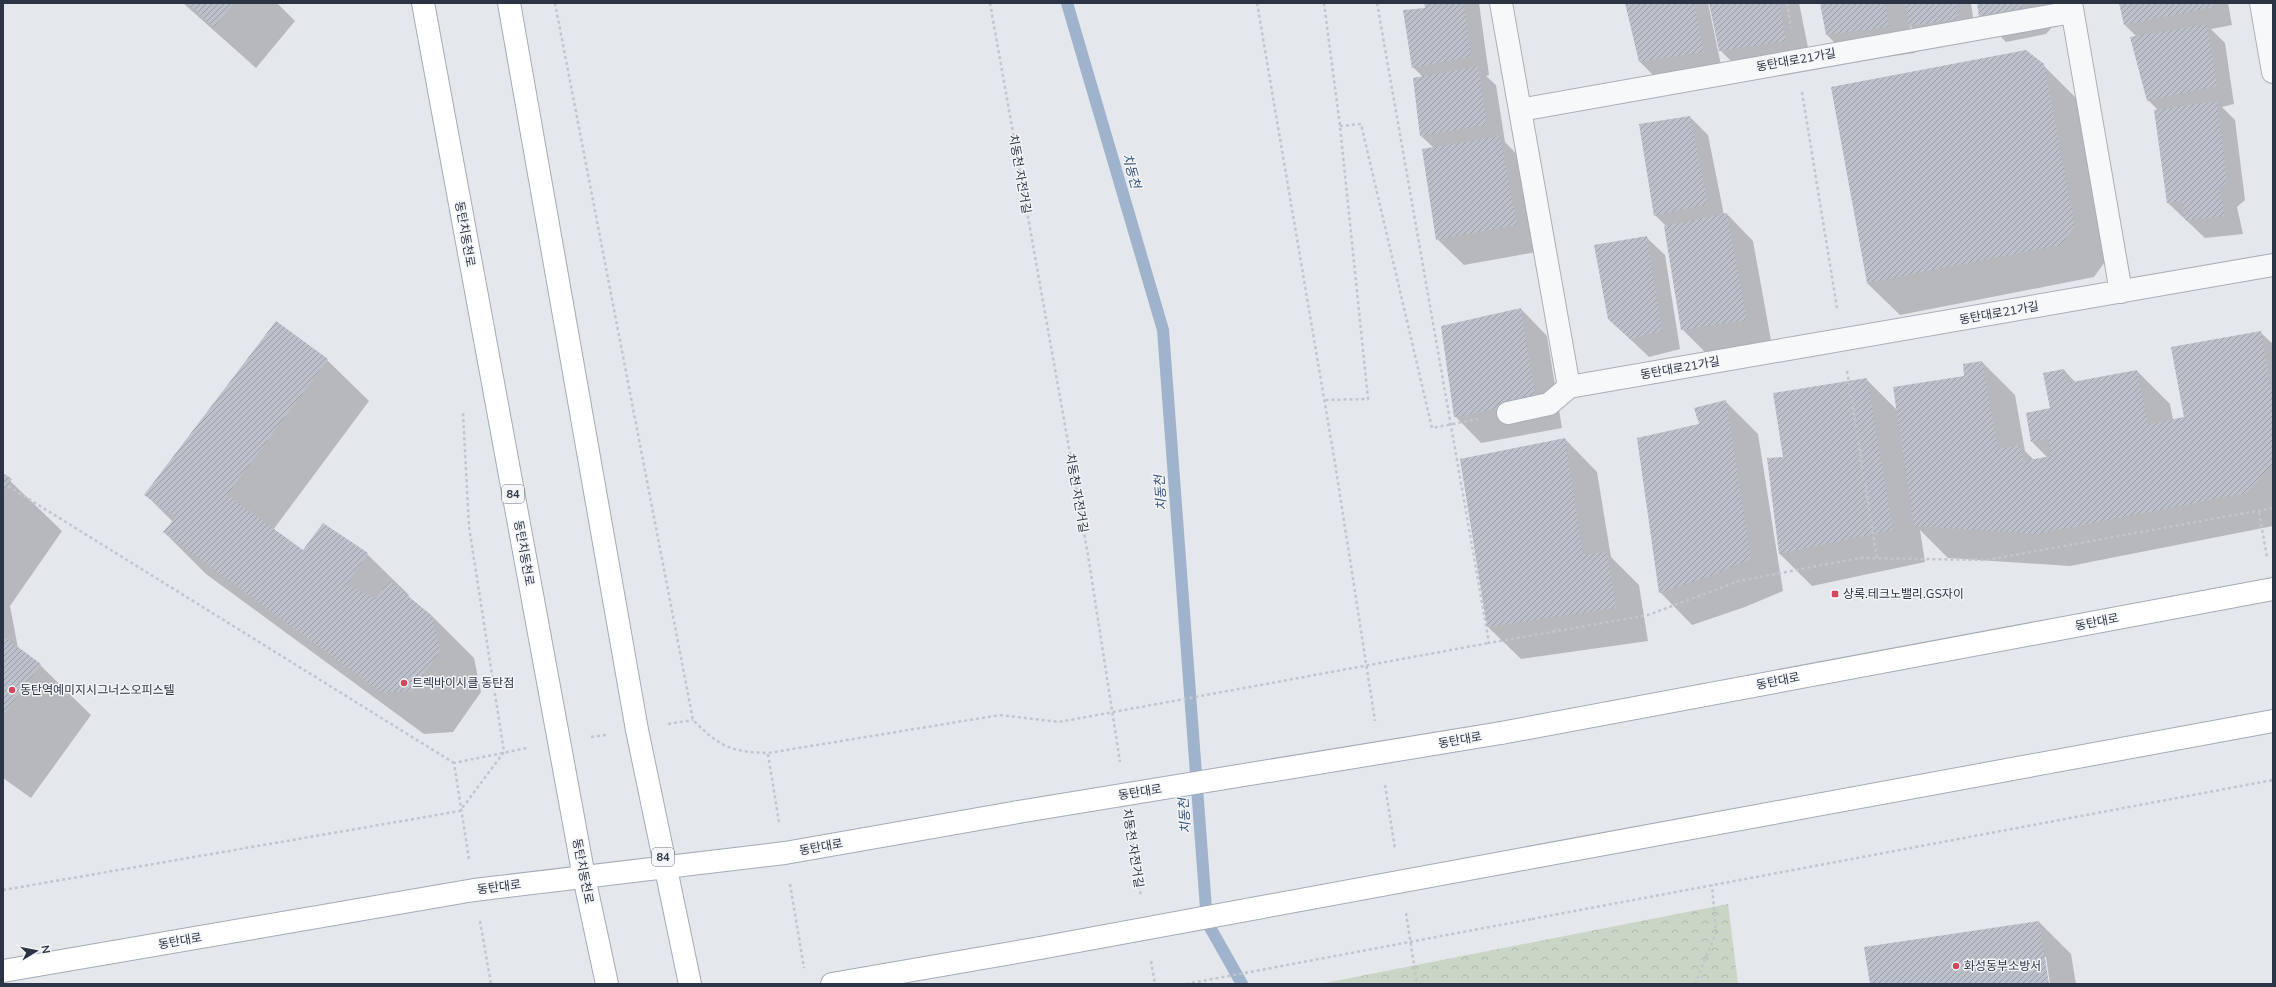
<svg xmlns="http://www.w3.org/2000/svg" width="2276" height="987" viewBox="0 0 2276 987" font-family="'Nunito Sans','Noto Sans KR',sans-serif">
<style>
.forest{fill:url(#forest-crowns)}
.shadow{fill:#0003}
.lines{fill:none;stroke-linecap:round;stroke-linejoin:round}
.stream{stroke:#9fb4cc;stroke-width:12}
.building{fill:url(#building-hatch)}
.minor-casing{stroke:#a9aeb7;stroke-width:24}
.major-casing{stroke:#a3abb8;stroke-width:24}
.path{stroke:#c2c5cb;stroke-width:2.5;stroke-dasharray:3 3;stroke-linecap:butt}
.minor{stroke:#f7f8fa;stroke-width:22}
.major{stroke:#fff;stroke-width:22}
.major-bridge-casing{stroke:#a3abb8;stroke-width:24;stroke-linecap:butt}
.path-bridge{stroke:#c2c5cb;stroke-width:2.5;stroke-dasharray:3 3;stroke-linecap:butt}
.major-bridge{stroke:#fff;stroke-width:22}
.poi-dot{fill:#d1495b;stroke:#f4f6f9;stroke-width:1.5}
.labels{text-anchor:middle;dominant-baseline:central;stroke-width:3;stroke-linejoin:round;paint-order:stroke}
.shield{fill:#f4f6f9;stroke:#676e7b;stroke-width:1}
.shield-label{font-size:11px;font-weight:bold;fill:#2b3445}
.street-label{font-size:12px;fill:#2b3445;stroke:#f4f6f9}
.poi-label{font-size:12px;fill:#2b3445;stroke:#f4f6f9;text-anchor:start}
.water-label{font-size:13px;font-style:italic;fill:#34527a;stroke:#f4f6f9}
</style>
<defs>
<pattern id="forest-crowns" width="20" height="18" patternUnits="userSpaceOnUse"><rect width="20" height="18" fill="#c9d6c5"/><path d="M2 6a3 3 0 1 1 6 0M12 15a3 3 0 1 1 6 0" fill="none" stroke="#adb8ab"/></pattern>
<pattern id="building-hatch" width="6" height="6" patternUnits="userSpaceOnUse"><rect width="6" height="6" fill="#bbc0ca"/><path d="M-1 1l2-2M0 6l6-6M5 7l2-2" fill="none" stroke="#989da6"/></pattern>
</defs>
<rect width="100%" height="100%" fill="#e4e7ec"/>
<path class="forest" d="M1728,904L1738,984H1320Z"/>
<path class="shadow" d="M183,3H277L295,21L256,68Z
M1425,3H1479L1489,75L1486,76L1496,85L1505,142L1526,164L1542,251L1464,265L1437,239L1434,148L1420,135L1423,77L1413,67L1426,9Z
M1626,3H1708L1722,70L1658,80L1640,62Z
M1710,3H1799L1812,67L1747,77L1720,50Z
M1821,3H1971L1976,37L1928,44L1910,26L1915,53L1853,61L1827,35Z
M1978,3H2065L2066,11L2046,34L2006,42L1980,16Z
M2120,3H2228L2232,25L2211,29L2225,43L2234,104L2222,107L2235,120L2245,200L2237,207L2243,234L2205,238L2168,203L2159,111L2148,100L2137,37L2125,25Z
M2043,65L2076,98L2107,259L2094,277L1900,315L1867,283Z
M1690,117L1708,135L1724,215L1727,214L1753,241L1772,346L1708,355L1682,329L1666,226L1655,215Z
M1646,237L1665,255L1680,349L1649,357L1609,319Z
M1521,309L1547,336L1562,428L1481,443L1455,416Z
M2260,332L2273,344V526L2070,566L1948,558L1920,530L1925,562L1812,586L1780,554L1768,459L1784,457L1866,379L1897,410L1965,377L1982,362L2015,395L2025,451L2034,460L2048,458L2032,442L2051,409L2064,370L2076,383L2137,371L2170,404L2173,420L2186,418Z
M327,360L369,401L273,530L304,552L367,554L409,595L408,597L432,616L474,658L481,692L453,732L424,734L206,574L164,532L173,522L146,495Z
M1725,401L1758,434L1783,591L1745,607L1692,625L1660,592Z
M1565,439L1597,472L1611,557L1639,585L1648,641L1521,659L1488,627Z
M3,474L62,531L10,606L18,648L40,665L91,715L31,798L3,778Z
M2039,922L2071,954L2076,984H2050L2046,957H2044L2048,984H1871Z"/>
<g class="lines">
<path class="stream" d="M1067,3L1163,330L1207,922L1242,984"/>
</g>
<path class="building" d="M187,3H234L214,27Z
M1424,3H1464L1471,57L1412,68L1403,10L1425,8Z
M1625,3H1694L1704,52L1639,62Z
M1709,3H1779L1786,41L1719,51Z
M1820,3H1885L1889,27L1826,35Z
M1905,3H1956L1958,19L1909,26Z
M1977,3H2024L2020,9L1979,17Z
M2119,3H2214V7L2124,25Z
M2207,24L2217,86L2147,101L2130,37Z
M2026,50L2044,64L2075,226L2061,245L1867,283L1831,87Z
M1478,66L1487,125L1420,136L1413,78Z
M2217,101L2227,182L2219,189L2225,216L2186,221L2181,201L2167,203L2154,110Z
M1690,116L1708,204L1654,216L1639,124Z
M1500,136L1517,225L1436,240L1422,149Z
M1727,213L1747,320L1681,330L1664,226Z
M1647,236L1662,331L1630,339L1608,319L1594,245Z
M1521,308L1536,402L1454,417L1441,326Z
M276,321L328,359L227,495L303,550L323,523L368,553L347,584L376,599L389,580L432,616L440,651L412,691L382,693L163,532L176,517L144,495Z
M2261,331L2273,399V463L2247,493L2037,534L1914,526L1893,387L1964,376L1963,364L1982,361L1998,449L2020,445L2023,461L2051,456L2048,439L2031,442L2026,413L2050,408L2043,373L2064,369L2067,383L2137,370L2148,424L2184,417L2171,347Z
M1867,378L1893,530L1779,554L1767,458L1783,457L1773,393Z
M1726,400L1751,559L1713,575L1659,593L1637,438L1699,424L1694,408Z
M1565,438L1583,554L1607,552L1616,608L1487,627L1460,459Z
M3,473L12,479L3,492Z
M3,636L41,664L3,716Z
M2039,921L2049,984H1870L1864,947Z"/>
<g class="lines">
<defs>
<path id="minor" d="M1501,3L1569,387L1549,404L1508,413
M2071,3L2121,292
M2261,3L2273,72
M1520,110L2072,12
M1569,387L2273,265"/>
<path id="major" d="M423,3L584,877L607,984
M509,3L637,730L690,984
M1501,733L2273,589
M1523,859L2273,721
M3,971L474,890L785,853L1018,812
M832,984L1040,948"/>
</defs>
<use href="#minor" class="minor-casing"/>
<use href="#major" class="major-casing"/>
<path class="path" d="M555,3L693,720C719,746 730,752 768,753L1000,715
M990,3L1088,555L1120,762
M1257,3L1335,463L1375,721
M1324,3L1340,126L1368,399L1325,400
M1377,3L1489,643L1648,615L1739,581L1859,558L1987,560L2273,508
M1787,3L1791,28
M1802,92L1837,308
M1340,126L1361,124L1432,428L1478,419
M1847,371L1877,558
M3,483L454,763
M2259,512L2267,557
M668,724L693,720
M591,737L606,735
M768,754L779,822
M1385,785L1395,849
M1130,826L1141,897
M469,859L454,763L527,748
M790,884L804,968
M3,890L460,811L504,752L469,527L463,413
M1406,913L1417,984
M1532,919L2273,780
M480,921L491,984
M1151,961L1155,984
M1695,984L1716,933L1712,885"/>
<use href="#minor" class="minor"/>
<use href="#major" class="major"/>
<defs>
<path id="major-bridge" d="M1018,812L1501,733
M1040,948L1523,859"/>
</defs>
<use href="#major-bridge" class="major-bridge-casing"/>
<path class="path-bridge" d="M1000,715L1059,722L1489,643
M1186,984L1532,919"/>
<use href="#major-bridge" class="major-bridge"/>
</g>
<g class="poi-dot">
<rect x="1831" y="590" width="8" height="8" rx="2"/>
<circle cx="404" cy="683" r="4"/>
<circle cx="12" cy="690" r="4"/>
<circle cx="1956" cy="966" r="4"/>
</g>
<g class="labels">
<g class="shield">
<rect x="502" y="485" width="22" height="18" rx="3"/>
<rect x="652" y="848" width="22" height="18" rx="3"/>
</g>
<g class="shield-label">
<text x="513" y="494">84</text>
<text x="663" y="857">84</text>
</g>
<g class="street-label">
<text transform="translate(1796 60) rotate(-10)">동탄대로21가길</text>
<text transform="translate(1020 174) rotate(80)">치동천 자전거길</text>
<text transform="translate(465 234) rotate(80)">동탄치동천로</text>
<text transform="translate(1999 313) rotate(-10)">동탄대로21가길</text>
<text transform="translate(1680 368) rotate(-10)">동탄대로21가길</text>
<text transform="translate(1077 493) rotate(80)">치동천 자전거길</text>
<text transform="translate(524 553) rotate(80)">동탄치동천로</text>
<text transform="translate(2097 622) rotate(-11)">동탄대로</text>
<text transform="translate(1778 681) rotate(-11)">동탄대로</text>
<text transform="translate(1460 740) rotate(-10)">동탄대로</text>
<text transform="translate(1140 792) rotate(-9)">동탄대로</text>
<text transform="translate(821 847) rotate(-10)">동탄대로</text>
<text transform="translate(1133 848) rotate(81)">치동천 자전거길</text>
<text transform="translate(583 871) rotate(79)">동탄치동천로</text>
<text transform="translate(499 887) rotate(-7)">동탄대로</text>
<text transform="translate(180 941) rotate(-10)">동탄대로</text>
</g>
<g class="poi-label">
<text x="1843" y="594">상록.테크노밸리.GS자이</text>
<text x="412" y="683">트렉바이시클 동탄점</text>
<text x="20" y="690">동탄역예미지시그너스오피스텔</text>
<text x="1964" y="966">화성동부소방서</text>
</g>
<g class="water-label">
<text transform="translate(1131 171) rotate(74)">치동천</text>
<text transform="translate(1161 493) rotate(-94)">치동천</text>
<text transform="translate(1185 816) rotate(-94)">치동천</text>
</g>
</g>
<rect width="2276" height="987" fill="none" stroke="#2b3445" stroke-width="8"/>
<g transform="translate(36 951) rotate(80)" stroke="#f4f6f9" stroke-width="3" paint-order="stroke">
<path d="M0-3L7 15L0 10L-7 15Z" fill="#2b3445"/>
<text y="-6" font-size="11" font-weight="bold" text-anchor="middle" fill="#2b3445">N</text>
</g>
</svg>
